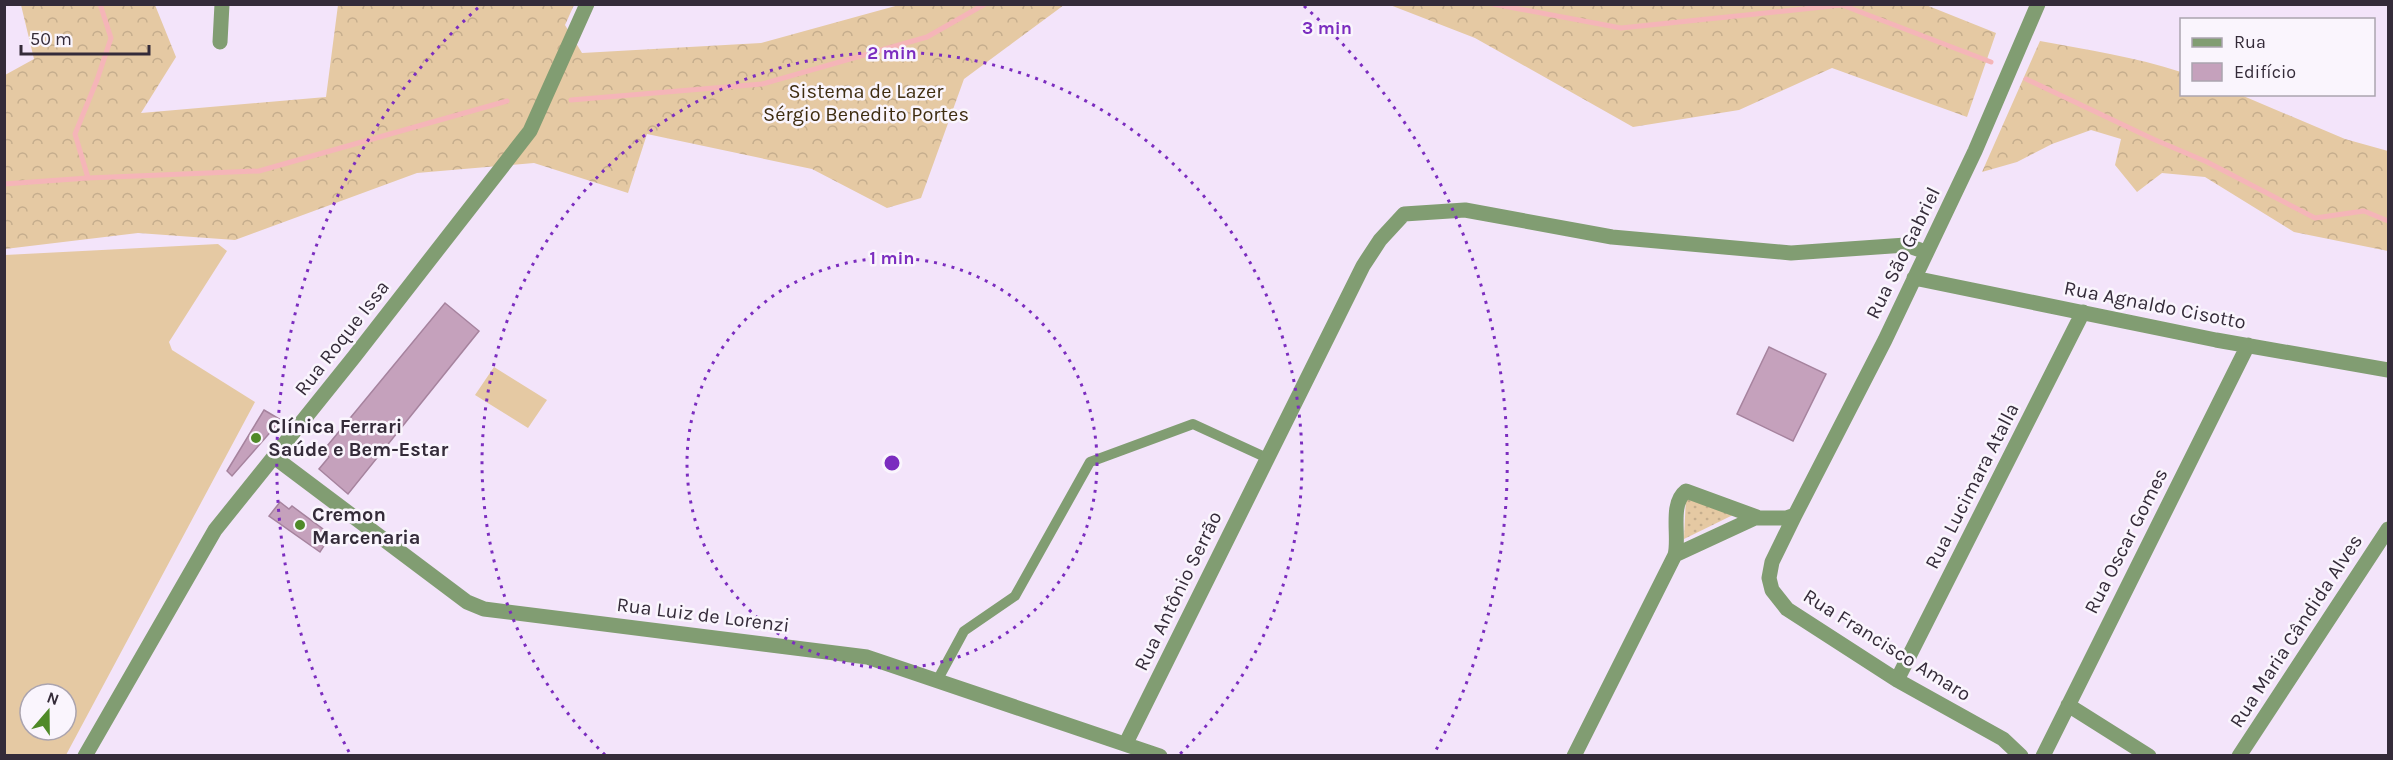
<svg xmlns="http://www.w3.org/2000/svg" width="2393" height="760" viewBox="0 0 2393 760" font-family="Karla,sans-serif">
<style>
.grass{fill:#e5c9a3;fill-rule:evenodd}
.forest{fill:url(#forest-crowns)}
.park{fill:url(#park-dots)}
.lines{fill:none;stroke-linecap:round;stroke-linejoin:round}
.stream{stroke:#f5b5b8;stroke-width:5}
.building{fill:#c5a1bc;stroke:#a6839e;stroke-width:1.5}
.service{stroke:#819d72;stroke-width:10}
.minor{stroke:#819d72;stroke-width:15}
.ring{fill:none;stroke:#7b2cbf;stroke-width:3;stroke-dasharray:3 6}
.poi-dot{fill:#4f8a28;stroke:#faf5fd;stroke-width:2}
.labels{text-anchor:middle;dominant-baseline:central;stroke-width:5;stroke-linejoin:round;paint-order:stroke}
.park-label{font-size:20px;fill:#3f2d11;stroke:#faf5fd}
.street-label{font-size:20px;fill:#342b39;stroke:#faf5fd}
.poi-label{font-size:20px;font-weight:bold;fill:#342b39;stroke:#faf5fd;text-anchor:start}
.centre{fill:#7b2cbf;stroke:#faf5fd;stroke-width:3}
.ring-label{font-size:18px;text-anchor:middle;font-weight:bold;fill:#7b2cbf;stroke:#faf5fd;stroke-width:5;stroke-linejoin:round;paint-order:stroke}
</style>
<defs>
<pattern id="forest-crowns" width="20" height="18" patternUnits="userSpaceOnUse" patternTransform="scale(1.5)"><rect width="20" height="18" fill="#e5c9a3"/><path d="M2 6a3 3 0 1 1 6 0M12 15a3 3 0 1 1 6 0" fill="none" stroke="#c5ad8d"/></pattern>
<pattern id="park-dots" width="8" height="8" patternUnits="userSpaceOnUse" patternTransform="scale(1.5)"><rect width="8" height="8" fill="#e5c9a3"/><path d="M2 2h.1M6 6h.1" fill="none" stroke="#c5ad8d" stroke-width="1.8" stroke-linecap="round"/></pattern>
</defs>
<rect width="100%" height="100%" fill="#f3e4fa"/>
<path class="grass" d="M218,244L227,251L169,342L172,350L255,402L66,755H5V255ZM30,694H66V730H30Z
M494,367L547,400L528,428L475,395Z"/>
<path class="forest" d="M21,5H155L176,57L141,113L326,97L338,5H574L565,25L582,53L761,43L899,5H1064L964,79L921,198L887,208L812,169L647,134L628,193L534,163L417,173L235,240L138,233L5,249V75L34,59Z
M1926,5L1996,33L1967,117L1832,68L1739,110L1633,127L1475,38L1390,5Z
M2040,41C2088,50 2135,57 2181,72L2182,94L2241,95L2345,139L2388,151V251L2294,232L2205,177L2162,173L2137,192L2115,165L2121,139L2091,130L2052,144L2017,162L1982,172Z"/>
<path class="park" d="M1686,496L1735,514L1684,539Z"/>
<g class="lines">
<path class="stream" d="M1493,4L1621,28L1842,5L1991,62
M2026,79L2153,139L2207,162L2315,218L2364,211L2388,221
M571,100L762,84L927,37L985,4
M88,178L75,134L97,80L111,38L100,4
M4,184L88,178L259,171L507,101"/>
</g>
<path class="building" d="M445,303L479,331L348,494L319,469L329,457L323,451Z
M1769,347L1826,374L1793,441L1737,414Z
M264,410L281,420L232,476L227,471Z
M280,502L289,509L292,506L331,535L320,552L269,516Z"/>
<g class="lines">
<path class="service" d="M938,679L964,631L1015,596L1090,462L1193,424L1267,458"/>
<path class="minor" d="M220,42L222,4
M1914,278L2216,340L2388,370
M274,457L467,602L484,609L867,657L1160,756
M1675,555C1680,537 1669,504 1686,491L1757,517
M1897,680L2083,312
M2068,705L2149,756
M1126,743L1363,266L1380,240L1404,214L1465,210L1612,237L1791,253L1906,245L1926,252
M85,756L215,530L354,357L530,131L587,4
M1574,756L1675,555L1755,518H1786L1795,515
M2021,756L2003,739L1897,680L1787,609L1772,590L1769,578L1772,562L1795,515L1885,340L1975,151L2038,4
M2043,756L2248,345
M2239,756L2388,529"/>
</g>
<g class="ring">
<circle cx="892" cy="463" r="205"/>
<path d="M605 755A410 410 0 1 1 1179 755"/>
<path d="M349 752A615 615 0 0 1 480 6M1304 6A615 615 0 0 1 1435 752"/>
</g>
<g class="poi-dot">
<circle cx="256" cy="438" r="6"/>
<circle cx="300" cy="525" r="6"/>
</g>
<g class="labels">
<g class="park-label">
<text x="866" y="91">Sistema de Lazer<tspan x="866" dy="23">Sérgio Benedito Portes</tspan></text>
</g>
<g class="street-label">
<text transform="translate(1903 253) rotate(-64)">Rua São Gabriel</text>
<text transform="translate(2155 305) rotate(11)">Rua Agnaldo Cisotto</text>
<text transform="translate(342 338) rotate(-52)">Rua Roque Issa</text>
<text transform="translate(1972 486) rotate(-63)">Rua Lucimara Atalla</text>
<text transform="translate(2126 541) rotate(-63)">Rua Oscar Gomes</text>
<text transform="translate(1178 591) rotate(-64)">Rua Antônio Serrão</text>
<text transform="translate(703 615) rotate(7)">Rua Luiz de Lorenzi</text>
<text transform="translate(2296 631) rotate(-57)">Rua Maria Cândida Alves</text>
<text transform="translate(1887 645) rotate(32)">Rua Francisco Amaro</text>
</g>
<g class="poi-label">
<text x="268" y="426">Clínica Ferrari<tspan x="268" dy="23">Saúde e Bem-Estar</tspan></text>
<text x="312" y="514">Cremon<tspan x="312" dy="23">Marcenaria</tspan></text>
</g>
</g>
<circle cx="892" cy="463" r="9" class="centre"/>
<g class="ring-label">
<text x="1327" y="34">3 min</text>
<text x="892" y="59">2 min</text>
<text x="892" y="264">1 min</text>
</g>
<rect width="2393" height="760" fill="none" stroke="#342b39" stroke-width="12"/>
<rect x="2180" y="18" width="195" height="78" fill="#faf5fd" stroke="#aba4af" stroke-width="1.5"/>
<rect x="2192" y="38" width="30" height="9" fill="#819d72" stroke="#aba4af" stroke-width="1.5"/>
<text x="2234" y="48" font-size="18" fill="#342b39">Rua</text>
<rect x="2192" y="63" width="30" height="18" fill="#c5a1bc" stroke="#aba4af" stroke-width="1.5"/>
<text x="2234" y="78" font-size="18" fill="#342b39">Edifício</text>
<g transform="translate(48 712) rotate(20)"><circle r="28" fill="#faf5fd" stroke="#aba4af" stroke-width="1.5"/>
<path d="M0-4.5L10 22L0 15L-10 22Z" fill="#4f8a28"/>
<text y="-9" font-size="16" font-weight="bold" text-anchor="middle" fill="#342b39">N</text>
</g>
<path d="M21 45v9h128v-9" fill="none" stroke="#342b39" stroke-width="3"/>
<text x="30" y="45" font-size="18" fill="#342b39" stroke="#faf5fd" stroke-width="4.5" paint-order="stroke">50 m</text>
</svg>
